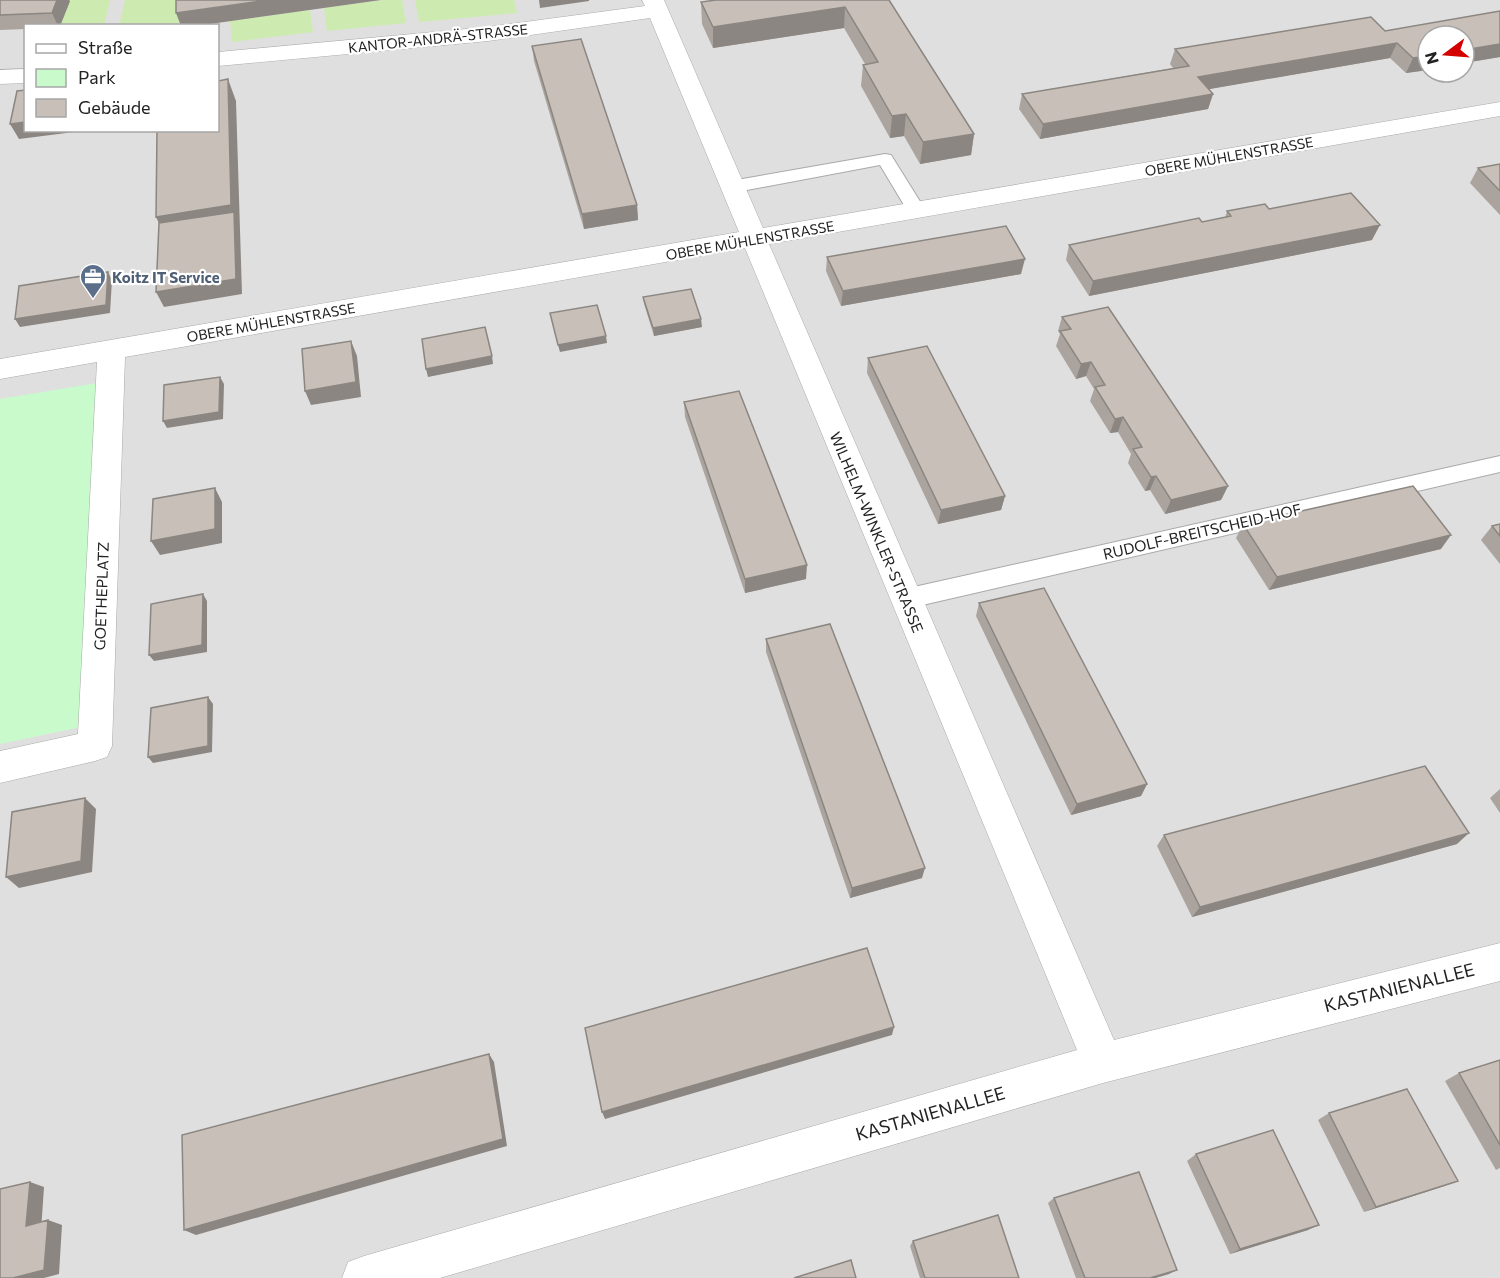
<svg xmlns="http://www.w3.org/2000/svg" width="1500" height="1278" viewBox="0 0 1500 1278" font-family="Commissioner,sans-serif">
<style>
.residential{fill:#e0dfdf;fill-rule:evenodd}
.grass{fill:#cdebb0}
.park{fill:#c8facc}
.lines{fill:none;stroke-linecap:round;stroke-linejoin:round}
.lane-casing{stroke:#a9a9a9;stroke-width:2}
.street-casing{stroke:#a9a9a9;stroke-width:1}
.lane{fill:#fff;fill-rule:evenodd}
.street{fill:#fff;fill-rule:evenodd}
.wall{fill:#aba49e}
.shaded-wall{fill:#8b8681}
.building{fill:#c7bfb8;stroke:#8b8681;stroke-width:1.5}
.labels{text-anchor:middle;dominant-baseline:central;stroke-width:4.5;stroke-linejoin:round;paint-order:stroke}
.far-street-label{font-size:14px;fill:#222;stroke:#fff}
.service-label{font-size:15px;font-weight:bold;fill:#4e5e75;stroke:#fff;text-anchor:start}
.street-label{font-size:15px;fill:#222;stroke:#fff}
.near-street-label{font-size:18px;fill:#222;stroke:#fff}
</style>
<rect width="100%" height="100%" fill="#f2efe9"/>
<path class="residential" d="M0,0H1500V1278H0ZM26,26H218V130H26ZM1428,36H1464V72H1428Z"/>
<path class="grass" d="M0,0H110L104,26L60,25Z
M125,0H198L182,25L119,26Z
M382,0H402L406,23L327,31L324,8Z
M415,0H514L517,13L419,22Z
M310,10L313,32L232,42L230,21Z"/>
<path class="park" d="M103,382L81,727L0,744V399Z"/>
<g class="lines">
<defs>
<path id="lane" d="M885,154L891,155L926,211L924,215H910L880,165L731,193L722,187L731,181Z
M1500,456V472L905,609L897,606L893,599L897,592L905,589Z"/>
<path id="street" d="M642,0H664L763,228L1500,102V116L769,244L1114,1040L1500,943V981L1103,1083L440,1278H342L348,1262L364,1256L1077,1050L745,248L125,357L112,746L107,757L95,761L0,783V751L78,734L97,362L0,379V359L739,232L650,18L488,41L218,66V52L488,27L645,6Z
M26,69V83L0,84V70Z"/>
</defs>
<use href="#lane" class="lane-casing"/>
<use href="#street" class="street-casing"/>
<use href="#lane" class="lane"/>
<use href="#street" class="street"/>
</g>
<path class="wall" d="M0,0L70,1L60,26H26V29L0,30Z
M889,0L974,134L971,155L920,164L904,136L890,138L861,86L863,65L865,64L844,28L713,48L702,24L701,2Z
M1500,11V57L1464,63V36H1428V70L1406,73L1390,58L1208,89L1213,94L1208,109L1040,139L1019,109L1022,94L1173,68L1170,64L1175,49L1371,17L1385,31Z
M532,46L637,205L638,220L584,229L534,61Z
M1500,164V215L1470,183L1478,168Z
M1269,209L1372,240L1089,296L1066,260L1069,245L1225,218L1227,211Z
M827,257L1021,274L841,306L826,271Z
M643,297L702,327L654,336L644,304Z
M1062,317L1228,486L1221,500L1165,514L1150,490L1145,491L1128,463L1131,454L1118,432L1110,433L1090,401L1094,389L1086,376L1076,379L1056,346L1060,334L1058,331Z
M868,358L1005,496L1001,510L938,524L867,373Z
M684,402L806,579L745,593L685,417Z
M1243,524L1441,549L1269,590L1236,538Z
M1500,524V564L1481,540L1492,526Z
M979,603L1147,784L1141,796L1071,815L976,616Z
M766,639L922,878L850,898L766,652Z
M1500,789V813L1490,798Z
M1164,835L1457,844L1192,917L1157,846Z
M1500,1060V1168L1496,1170L1445,1081L1459,1073Z
M1329,1113L1458,1181L1444,1186L1364,1212L1318,1120Z
M1196,1154L1308,1230L1230,1254L1187,1161Z
M1054,1198L1169,1274L1155,1278H1076L1048,1203Z
M913,1241L1019,1278H920L910,1246Z"/>
<path class="shaded-wall" d="M57,0H69L70,1L60,26H58L52,13Z
M268,0H381L196,26H181L176,13Z
M539,0H589V1L540,8Z
M845,7L844,28L713,48V27Z
M1397,43L1390,58L1193,92L1198,77Z
M1500,44V57L1464,63V50Z
M1428,56V70L1406,73L1413,58Z
M228,79L236,101L242,294L164,307L156,292L166,238L156,217Z
M1213,94L1208,109L1040,139L1043,124Z
M906,114L904,136L890,138L892,116Z
M26,122V130H90L19,139L10,124Z
M974,134L971,155L920,164L923,142Z
M637,205L638,220L584,229L582,214Z
M1380,225L1372,240L1089,296L1093,281Z
M1025,259L1021,274L841,306L843,291Z
M108,272L112,280L110,313L20,327L15,319Z
M701,319L702,327L654,336L653,328Z
M606,336L607,343L560,352L558,345Z
M351,341L357,356L361,397L311,405L305,391Z
M492,356L493,364L428,377L426,369Z
M1091,362L1086,376L1076,379L1081,364Z
M220,377L224,384L223,419L167,428L163,421Z
M1123,417L1118,432L1110,433L1115,419Z
M1156,476L1150,490L1145,491L1151,477Z
M1228,486L1221,500L1165,514L1171,500Z
M215,488L222,502V543L160,555L151,541Z
M1005,496L1001,510L938,524L941,510Z
M1451,535L1441,549L1269,590L1277,577Z
M807,565L806,579L745,593V579Z
M203,594L207,601V652L154,661L149,655Z
M208,697L213,704L212,752L153,763L148,757Z
M1147,784L1141,796L1071,815L1077,804Z
M85,798L96,809L92,872L19,888L6,877Z
M1469,833L1457,844L1192,917L1200,907Z
M925,868L922,878L850,898L852,888Z
M894,1027L892,1035L605,1119L602,1112Z
M489,1054L494,1062L507,1146L196,1235L184,1230Z
M1458,1181L1444,1186L1364,1212L1376,1207Z
M30,1182L44,1187L41,1231L26,1226Z
M48,1220L62,1225L59,1274L44,1278H13Z
M1319,1225L1308,1230L1230,1254L1240,1249Z
M1177,1270L1169,1274L1155,1278H1150Z"/>
<path class="building" d="M0,0H57L52,13L0,15Z
M176,0H268L176,13Z
M716,0H889L974,134L923,142L906,114L892,116L863,65L878,62L845,7L713,27L701,2Z
M1500,11V44L1464,50V36H1428V56L1413,58L1397,43L1198,77L1213,94L1043,124L1022,94L1189,66L1175,49L1371,17L1385,31Z
M581,39L637,205L582,214L532,46Z
M228,79L231,205L156,217L157,130H218V81Z
M26,90V122L10,124L17,91Z
M1500,164V191L1478,168Z
M1351,193L1380,225L1093,281L1069,245L1199,218L1202,222L1231,216L1227,211L1265,204L1269,209Z
M234,212L236,279L156,292L159,223Z
M1006,226L1025,259L843,291L827,257Z
M108,272L106,305L15,319L19,286Z
M691,289L701,319L653,328L643,297Z
M597,305L606,336L558,345L550,313Z
M1108,307L1228,486L1171,500L1156,476L1151,477L1133,449L1142,447L1123,417L1115,419L1095,387L1105,385L1091,362L1081,364L1060,331L1071,329L1062,317Z
M485,327L492,356L426,369L422,339Z
M351,341L356,382L305,391L302,349Z
M927,346L1005,496L941,510L868,358Z
M220,377L219,412L163,421L164,385Z
M739,391L807,565L745,579L684,402Z
M1413,486L1451,535L1277,577L1243,524Z
M215,488V529L151,541L153,499Z
M1500,524V536L1492,526Z
M1044,588L1147,784L1077,804L979,603Z
M203,594L202,645L149,655L151,604Z
M830,624L925,868L852,888L766,639Z
M208,697V746L148,757L151,708Z
M1425,766L1469,833L1200,907L1164,835Z
M85,798L81,861L6,877L12,812Z
M867,948L894,1027L602,1112L585,1028Z
M489,1054L503,1139L184,1230L182,1135Z
M1500,1060V1145L1459,1073Z
M1407,1089L1458,1181L1376,1207L1329,1113Z
M1273,1130L1319,1225L1240,1249L1196,1154Z
M1139,1172L1177,1270L1150,1278H1085L1054,1198Z
M30,1182L26,1226L48,1220L44,1270L13,1278H0V1189Z
M998,1215L1019,1278H925L913,1241Z
M851,1260L856,1278H794Z"/>
<defs>
<symbol id="office-pin" viewBox="-11 -11 22 30"><path d="M0 17L-7.5 6A9.5 9.5 0 1 1 7.5 6Z" fill="#5c6f8a" stroke="#fff"/><path d="M-6-3h4V-5.5h4V-3h4V5H-6ZM-1-4.5V-3h2v-1.5ZM-6 0V1H6V0Z" fill="#fff"/></symbol>
</defs>
<g fill-rule="evenodd">
<use href="#office-pin" x="78" y="262" width="30" height="40"/>
</g>
<g class="labels">
<g class="far-street-label">
<text transform="translate(438 38) rotate(-6)">KANTOR-ANDRÄ-STRASSE</text>
<text transform="translate(1229 156) rotate(-10)">OBERE MÜHLENSTRASSE</text>
<text transform="translate(750 240) rotate(-10)">OBERE MÜHLENSTRASSE</text>
<text transform="translate(271 322) rotate(-10)">OBERE MÜHLENSTRASSE</text>
</g>
<g class="service-label">
<text x="112" y="277">Koitz IT Service</text>
</g>
<g class="street-label">
<text transform="translate(1202 531) rotate(-13)">RUDOLF-BREITSCHEID-HOF</text>
<text transform="translate(877 532) rotate(67)">WILHELM-WINKLER-STRASSE</text>
<text transform="translate(101 596) rotate(-88)">GOETHEPLATZ</text>
</g>
<g class="near-street-label">
<text transform="translate(1399 987) rotate(-14)">KASTANIENALLEE</text>
<text transform="translate(930 1113) rotate(-16)">KASTANIENALLEE</text>
</g>
</g>
<rect x="24" y="24" width="195" height="108" fill="#ffffff" stroke="#a7a7a7" stroke-width="1.5"/>
<rect x="36" y="44" width="30" height="9" fill="#ffffff" stroke="#a7a7a7" stroke-width="1.5"/>
<text x="78" y="54" font-size="18" fill="#222222">Straße</text>
<rect x="36" y="69" width="30" height="18" fill="#c8facc" stroke="#a7a7a7" stroke-width="1.5"/>
<text x="78" y="84" font-size="18" fill="#222222">Park</text>
<rect x="36" y="99" width="30" height="18" fill="#c7bfb8" stroke="#a7a7a7" stroke-width="1.5"/>
<text x="78" y="114" font-size="18" fill="#222222">Gebäude</text>
<g transform="translate(1446 54) rotate(254)"><circle r="28" fill="#ffffff" stroke="#a7a7a7" stroke-width="1.5"/>
<path d="M0-4.5L10 22L0 15L-10 22Z" fill="#d40000"/>
<text y="-9" font-size="16" font-weight="bold" text-anchor="middle" fill="#222222">N</text>
</g>
</svg>
